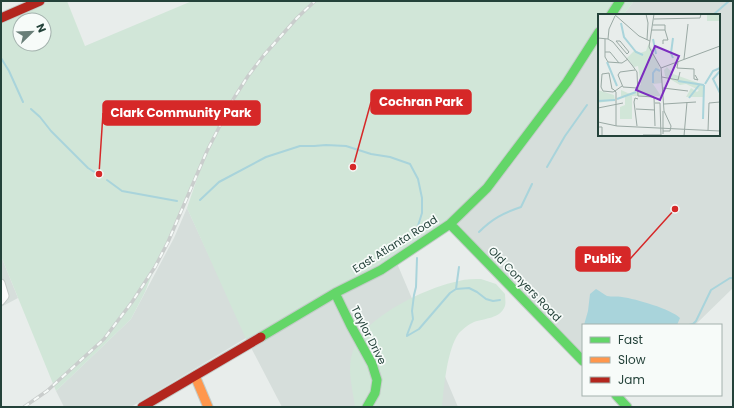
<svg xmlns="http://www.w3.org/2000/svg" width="734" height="408" viewBox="0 0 734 408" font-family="Poppins,sans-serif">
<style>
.built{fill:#d6dedb}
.green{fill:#d1e6d8;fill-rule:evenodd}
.water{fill:#a9d4db}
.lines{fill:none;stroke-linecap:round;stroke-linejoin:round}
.stream{stroke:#a9d4db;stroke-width:2}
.street-casing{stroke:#c5cac8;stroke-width:9}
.fast-casing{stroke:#c3cbc8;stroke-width:11}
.slow-casing{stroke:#c3cbc8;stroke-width:11}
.jam-casing{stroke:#c3cbc8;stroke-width:11}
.street{stroke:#fcfcfc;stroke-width:7}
.fast{stroke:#63d668;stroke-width:9}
.slow{stroke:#ff974d;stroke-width:9}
.jam{stroke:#b3261e;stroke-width:9}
.rail-casing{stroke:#c9cdcc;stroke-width:3.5}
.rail{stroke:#f7fbf9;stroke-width:2;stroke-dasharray:6;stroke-linecap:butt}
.labels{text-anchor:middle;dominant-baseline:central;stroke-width:3.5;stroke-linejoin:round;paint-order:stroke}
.street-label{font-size:11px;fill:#24423a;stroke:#f7fbf9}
.inset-river{fill:none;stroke:#a9d4db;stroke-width:2}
.inset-road{fill:none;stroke:#9aa9a4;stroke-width:1}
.view{fill:#7b2cbf;fill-opacity:0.15;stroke:#7b2cbf;stroke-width:2}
.inset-edge{fill:none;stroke:#24423a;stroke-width:2}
.leader{fill:none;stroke:#d62828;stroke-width:1.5}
.callout-dot{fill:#d62828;stroke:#f7fbf9;stroke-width:1.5}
.callout{fill:#d62828;stroke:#d62828;stroke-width:1.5}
.callout-label{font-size:12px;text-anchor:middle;font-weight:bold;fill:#fff}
</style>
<rect width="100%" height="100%" fill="#e8edeb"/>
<path class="built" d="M634,1H733V288L695,325H583V363L453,226L492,183L599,46V135H719V15H623Z
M187,208L247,338L396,261L458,407H282L246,338L131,407H64L56,391L131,319L174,238Z
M1,256L18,298L1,307Z"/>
<path class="green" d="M37,1H67L85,46L192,1H634L623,15H599V46L492,183L453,226L396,261L246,339L187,208L203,161L168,242L155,267L145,292L131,319L56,391L1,256V18ZM20,20H44V44H20Z
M481,279L496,284L505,294C505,297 506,302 505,306C500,319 485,318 474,322C469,324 463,329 459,333C447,349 444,387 442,407H355C353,391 348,374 351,358C353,349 357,340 363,333C381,310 431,286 459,281C466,279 474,279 481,279Z"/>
<path class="water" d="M596,289C600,291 603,294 607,296C612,297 617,296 622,297C636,299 671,309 680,318L677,325H584L588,311L590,294Z"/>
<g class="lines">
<path class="stream" d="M713,15L729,1
M1,58L9,71L23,102
M31,109L40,117L51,131L88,168L96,173
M547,167L565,136L587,105
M107,180L122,191L177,201
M200,200L219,182L266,157L300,146H314L326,145L346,146L371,154L390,157L410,164L418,179L422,198V213L416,232
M479,232C492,219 503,213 521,207L532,184
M456,289L459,267
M689,325L693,324L696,321L711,290L730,278H733
M407,335L413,319L412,311L414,295L416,287L417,258
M407,336L419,329L450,293L456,289L469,288L477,292L486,299L493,301L500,300"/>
<defs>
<path id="street" d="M1,283L5,296L1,301"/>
<path id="fast" d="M611,15L620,1
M450,224L583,361
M335,293L351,326L372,364L377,380L375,393L367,407
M261,337L335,293L381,270L450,224L487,188L567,82L599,32
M616,395L627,407"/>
<path id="slow" d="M195,376L208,407"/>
<path id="jam" d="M1,18L40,1
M142,407L261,337"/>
</defs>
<use href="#street" class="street-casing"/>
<use href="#fast" class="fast-casing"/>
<use href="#slow" class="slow-casing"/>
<use href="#jam" class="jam-casing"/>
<use href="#street" class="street"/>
<use href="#fast" class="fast"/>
<use href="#slow" class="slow"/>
<use href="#jam" class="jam"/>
<defs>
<path id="rail" d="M24,407L47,391L104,339L132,302L155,267L168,242L207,151L234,98L248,76L264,55L297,18L315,1"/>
</defs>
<use href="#rail" class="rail-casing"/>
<use href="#rail" class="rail"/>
</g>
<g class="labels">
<g class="street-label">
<text transform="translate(395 244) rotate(-32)">East Atlanta Road</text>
<text transform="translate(525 284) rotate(46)">Old Conyers Road</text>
<text transform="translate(369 335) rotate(63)">Taylor Drive</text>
</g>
</g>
<g transform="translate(598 14)">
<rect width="122" height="122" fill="#e8edeb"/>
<path d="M109,0H122V7H109ZM51,29L61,51L64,69L55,70L63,82H34V105H22V93L27,91V82H23V76L32,80L39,77V72L43,71L40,52L36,53L29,44L37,36L42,39L48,37ZM69,53L75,60L106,71L105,83H88L93,74L99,78L101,76L88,70L82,71L67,62L66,56ZM0,76L16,81L17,86L0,89Z" fill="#d1e6d8"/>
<path class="inset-river" d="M23,9L26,23L38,38L45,41M55,25L58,40M75,44L73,39L75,24M9,48L19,72M122,57L115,65L122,79M80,67L106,71M55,69V59L58,55L62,57M107,70L115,57L122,54M91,84L102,70M19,85L38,78M0,87L17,86M105,105L106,71"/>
<path class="inset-road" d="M16,0L41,22L52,27M48,0L50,9L49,26M56,0L51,33L63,54L66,97L73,112L72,117H65M56,5L102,4L103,0M55,11H67V16M54,16H67L70,26H65V30M0,24L10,25L15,28L34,51L39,58L40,82L56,83L57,112M7,25V43L10,48L24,49L30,45M10,25L11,15L17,2M18,27H22L31,38L29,40ZM7,38H12L21,49M86,45L90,10M80,48L79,54L96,55V65L100,66L97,61M63,54L122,32M37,56L22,58L20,61L25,73L39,74M64,63L80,66L82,58M65,74L90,77M57,89H62L63,122M66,90L98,88M0,94L25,89M38,95L57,96M0,108L19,112L122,117M18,112V78L15,75H14L11,59L4,60L3,73L5,77L15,78L17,77L24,72M39,112L36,88L37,84L40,85M0,113H4V122M110,117L111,89L122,88M65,120V97M45,121H63M86,122L89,88"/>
<path class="view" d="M57,32L81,42L62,86L38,76Z"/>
<rect width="122" height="122" class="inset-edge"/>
</g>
<path class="leader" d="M353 167L371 102M99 174L103 113M675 209L630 259"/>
<g class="callout-dot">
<circle cx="353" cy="167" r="4"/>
<circle cx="99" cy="174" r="4"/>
<circle cx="675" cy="209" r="4"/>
</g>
<g class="callout">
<rect x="371" y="90" width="100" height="24" rx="4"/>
<rect x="103" y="101" width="157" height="24" rx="4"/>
<rect x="576" y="247" width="54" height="24" rx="4"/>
</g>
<g class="callout-label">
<text x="421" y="106">Cochran Park</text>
<text x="181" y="117">Clark Community Park</text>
<text x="603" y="263">Publix</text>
</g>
<rect width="734" height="408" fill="none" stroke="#24423a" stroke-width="4"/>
<rect x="582" y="324" width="140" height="72" fill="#f7fbf9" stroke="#a3b1ad"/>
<rect x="590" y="337" width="20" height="6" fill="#63d668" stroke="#a3b1ad"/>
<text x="618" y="344" font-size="12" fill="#24423a">Fast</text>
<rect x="590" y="357" width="20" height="6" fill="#ff974d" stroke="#a3b1ad"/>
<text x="618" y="364" font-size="12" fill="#24423a">Slow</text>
<rect x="590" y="377" width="20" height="6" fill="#b3261e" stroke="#a3b1ad"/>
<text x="618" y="384" font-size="12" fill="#24423a">Jam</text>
<g transform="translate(32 32) rotate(67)"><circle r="19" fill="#f7fbf9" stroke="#a3b1ad"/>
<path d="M0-3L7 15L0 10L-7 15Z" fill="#697e78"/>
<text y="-6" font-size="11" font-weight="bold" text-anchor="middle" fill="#24423a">N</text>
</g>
</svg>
